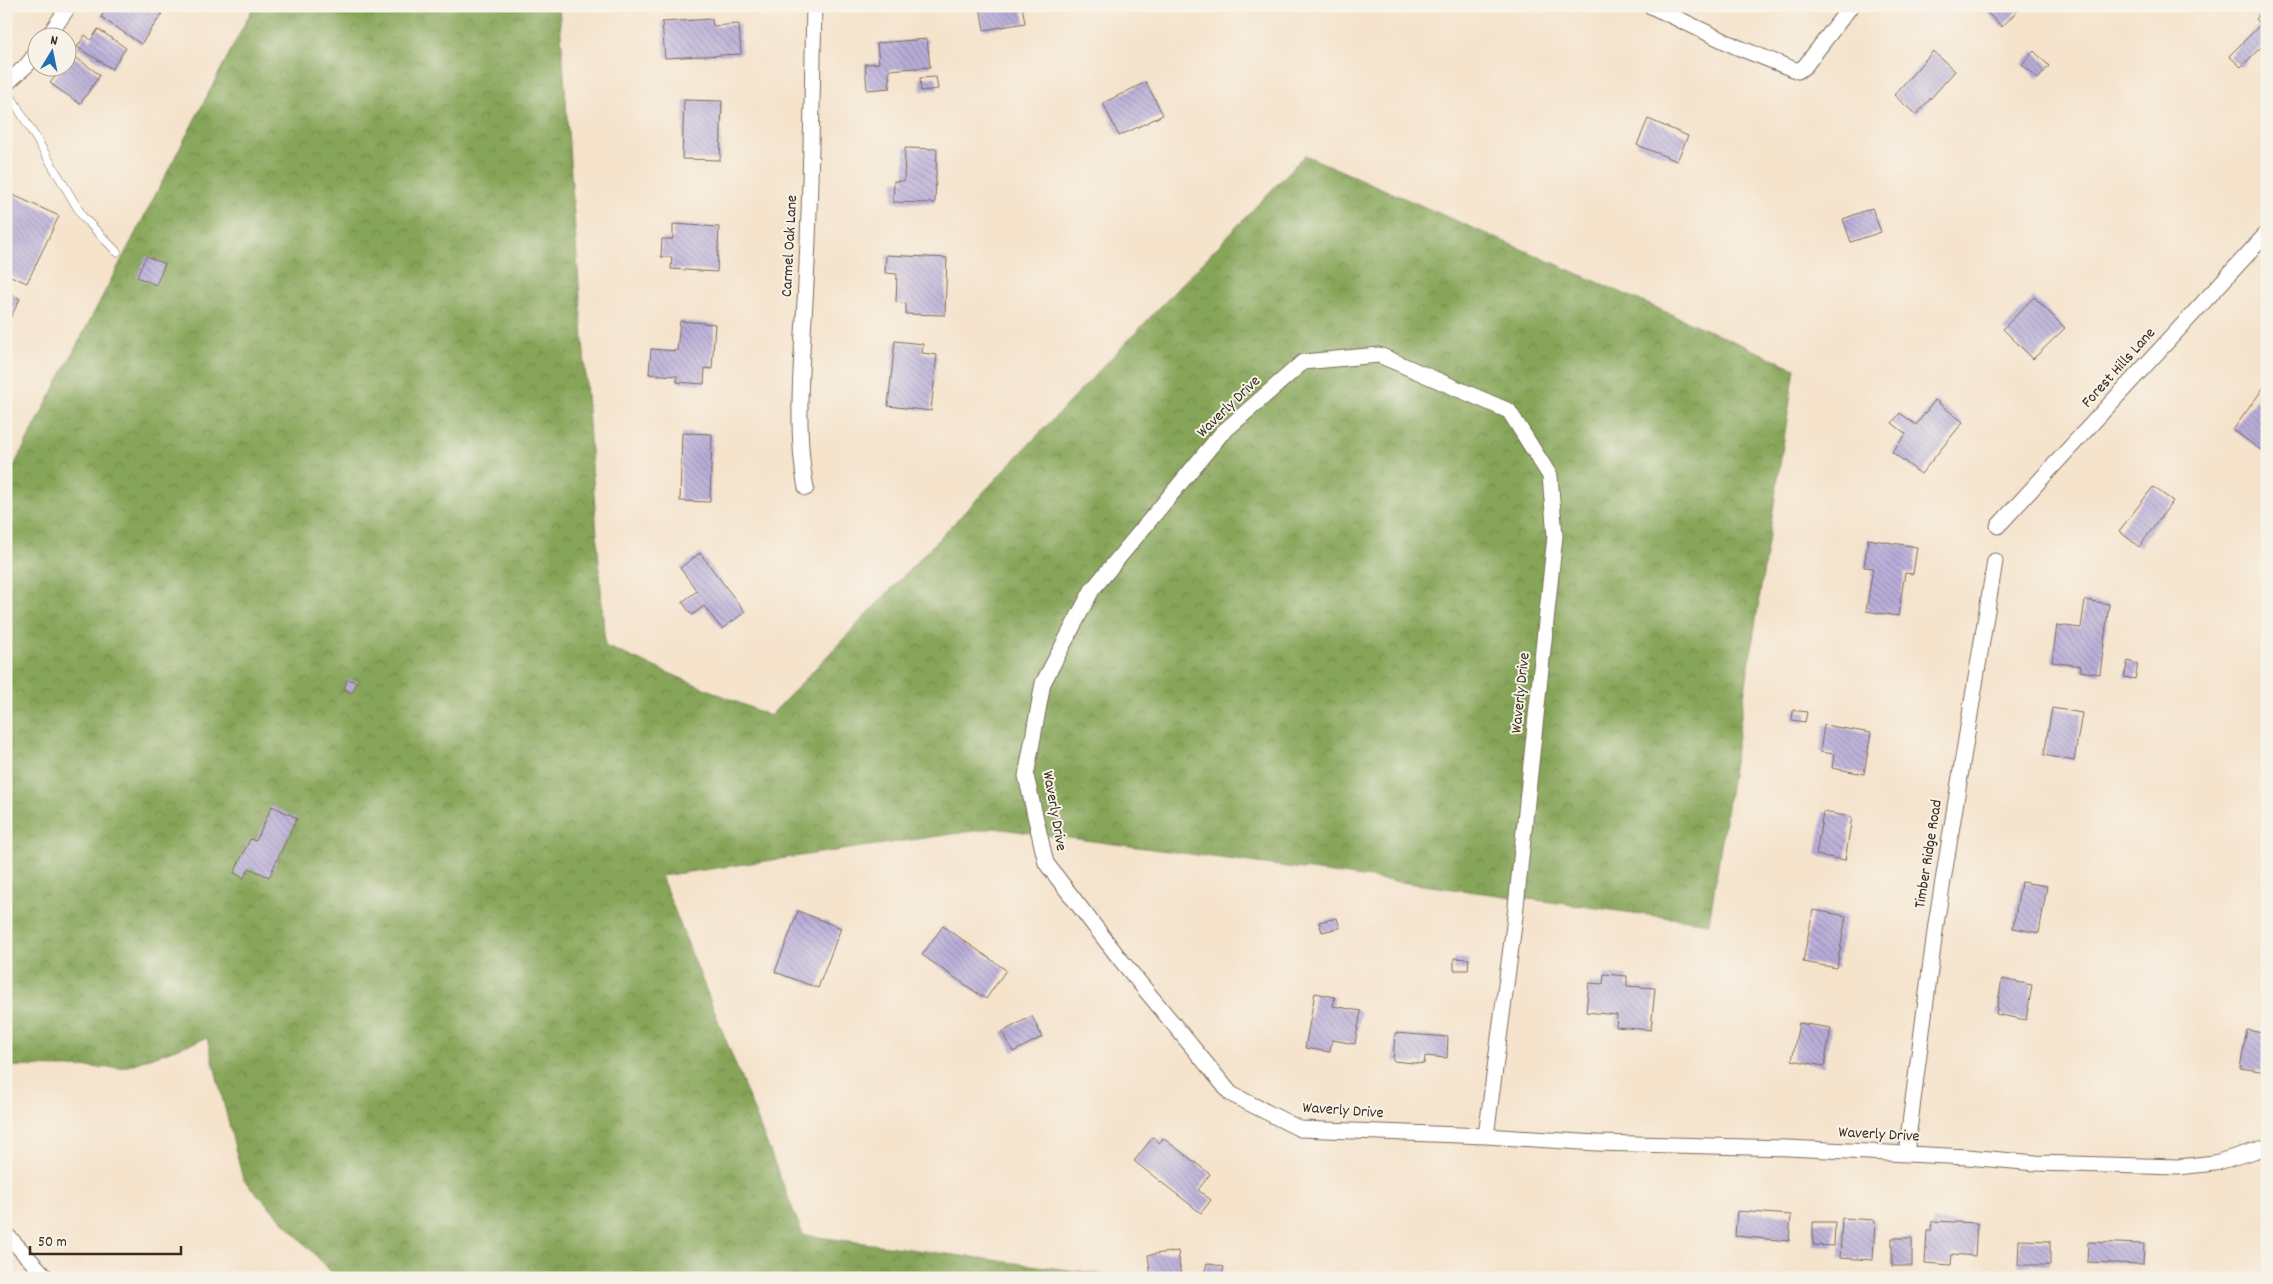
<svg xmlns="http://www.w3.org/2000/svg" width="2273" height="1284" viewBox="0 0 2273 1284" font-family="Dekko,sans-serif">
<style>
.forest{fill:url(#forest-crowns);stroke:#60683c}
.building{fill:url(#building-back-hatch)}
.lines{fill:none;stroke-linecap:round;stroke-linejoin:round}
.service-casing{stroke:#7c6b5b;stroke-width:9}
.minor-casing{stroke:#7c6b5b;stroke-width:17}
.service{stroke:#fff;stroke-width:8}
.minor{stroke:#fff;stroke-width:15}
.labels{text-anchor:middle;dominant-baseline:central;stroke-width:4;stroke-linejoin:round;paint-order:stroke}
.street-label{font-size:16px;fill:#3b2a1e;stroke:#f7f3e8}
</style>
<defs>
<pattern id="forest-crowns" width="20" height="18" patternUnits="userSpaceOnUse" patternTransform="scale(1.25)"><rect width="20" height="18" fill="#86a559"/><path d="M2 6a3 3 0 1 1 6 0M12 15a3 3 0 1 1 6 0" fill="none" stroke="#6f8749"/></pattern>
<pattern id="building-back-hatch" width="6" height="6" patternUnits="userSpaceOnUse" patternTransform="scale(1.25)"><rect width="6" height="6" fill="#b8add9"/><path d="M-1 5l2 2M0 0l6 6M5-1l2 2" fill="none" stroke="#978daf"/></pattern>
</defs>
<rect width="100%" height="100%" fill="#f7f3e8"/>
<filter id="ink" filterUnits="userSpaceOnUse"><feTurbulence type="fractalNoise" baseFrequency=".02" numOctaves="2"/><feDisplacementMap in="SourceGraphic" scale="10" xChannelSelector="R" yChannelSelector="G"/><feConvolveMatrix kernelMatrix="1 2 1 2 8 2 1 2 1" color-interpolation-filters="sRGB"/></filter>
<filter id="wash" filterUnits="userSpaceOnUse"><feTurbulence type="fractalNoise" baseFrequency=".0096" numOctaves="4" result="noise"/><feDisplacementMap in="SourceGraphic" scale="20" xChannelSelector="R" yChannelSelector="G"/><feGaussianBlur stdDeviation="1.12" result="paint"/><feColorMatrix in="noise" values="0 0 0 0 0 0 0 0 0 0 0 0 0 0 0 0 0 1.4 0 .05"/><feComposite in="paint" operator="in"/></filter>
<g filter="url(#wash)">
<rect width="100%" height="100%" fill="#f5e3cc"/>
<path class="forest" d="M254,6H559L605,646L770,716L1305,155L1795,368L1709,923L994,828L661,876L803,1235L1129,1278H337L243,1179L207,1038L122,1068L6,1066V481Z"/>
<g id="blocks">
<path class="building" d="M108,6H151L162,14L141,44L101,17Z
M980,6H1022L1025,23L984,30Z
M1980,6H2022L2002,27Z
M2261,14L2267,18V41L2241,67L2229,56L2261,24L2256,19Z
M712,19L713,26L739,24L741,54L665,58L662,22Z
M98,29L126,48L112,69L77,47L85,35L91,40Z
M927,39L930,67L889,70L890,88L867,90L865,64L879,63L877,43Z
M1933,51L1955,71L1916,115L1894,95Z
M2034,51L2049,66L2038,79L2022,64Z
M71,54L100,75L80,104L50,83L62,68H68V59Z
M936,77L938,89L921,91L920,78Z
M1146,82L1163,115L1119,136L1103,103Z
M684,100L722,101L720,160L682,159Z
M1648,119L1688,136L1677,161L1637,145Z
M905,148L937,149L935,203L893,202L894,181H904Z
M13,195L59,216L27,283L6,274V210Z
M1872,208L1881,232L1851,242L1843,219Z
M673,224L719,227L717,272L671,269L672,257H661L662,239H673Z
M886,255L947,258L945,315L906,314V303L896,302L897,274L885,273Z
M146,256L165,264L156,285L137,277Z
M6,291L20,299L6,326Z
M2034,297L2065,328L2033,359L2003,329Z
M680,321L715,324L712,369L705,368L704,384L677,382V376L649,374L651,349L677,351Z
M895,341L923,344L922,353L937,355L931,411L888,406Z
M2267,383V445L2262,451L2233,430Z
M1935,400L1963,422L1921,474L1892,452L1906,434L1892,423L1900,413L1916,425Z
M682,433L712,434L710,502L680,501Z
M2153,487L2173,501L2139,547L2119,531Z
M1868,539L1917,547L1913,574L1905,573L1898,616L1866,611L1873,568L1864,567Z
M700,553L745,612L722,629L704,606L692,615L682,602L697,591L680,568Z
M2085,600L2109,604L2100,674L2080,671L2081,666L2052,662L2057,625L2081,628Z
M2128,661L2138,664L2135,679L2124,677Z
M347,679L357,682L352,693L344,689Z
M2052,708L2082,713L2074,761L2044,755Z
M1793,710L1807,712L1805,722L1792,720Z
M1824,725L1871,733L1864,774L1832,768L1834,754L1820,752Z
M272,806L297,818L269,877L249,868L244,878L234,873L250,839L256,841Z
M1823,812L1852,817L1845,860L1816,855Z
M2021,882L2047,886L2039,933L2013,928Z
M1813,910L1846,916L1837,968L1803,962Z
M798,911L841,928L818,988L775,972Z
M1337,918L1340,928L1322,932L1319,922Z
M943,926L1006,970L986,999L922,955Z
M1454,958L1469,959L1468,970H1454Z
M1604,974L1627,976V986L1655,988L1651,1030L1616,1027L1617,1015L1586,1012L1589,983L1603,984Z
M2002,979L2032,985L2026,1020L1996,1014Z
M1315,993L1335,997L1333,1006L1361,1011L1355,1044L1332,1040L1330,1052L1305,1048Z
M1032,1016L1042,1037L1013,1052L1002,1032Z
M1799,1023L1831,1028L1824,1066L1792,1060Z
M2247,1030L2267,1034V1072L2240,1068Z
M1395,1033L1448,1037L1447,1058L1425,1056L1424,1064L1393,1061Z
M1153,1137L1160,1143L1163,1138L1210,1174L1198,1190L1211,1200L1201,1213L1134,1161Z
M1737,1211L1791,1215L1789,1241L1735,1236Z
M1842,1218L1875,1220L1873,1260L1840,1258Z
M1932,1221L1977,1223L1975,1256L1952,1254L1951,1265L1925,1263L1927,1231H1931Z
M1813,1222H1835L1834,1246L1813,1245Z
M1892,1238H1912V1266H1892Z
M2019,1240L2050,1241V1265H2018Z
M2088,1242L2144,1244L2143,1264L2087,1262Z
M1178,1251L1181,1277L1151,1278L1148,1255Z
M1207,1263L1224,1267L1221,1278H1203Z"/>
</g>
</g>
<g filter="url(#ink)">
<use href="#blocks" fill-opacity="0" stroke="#7c6b5b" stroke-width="1"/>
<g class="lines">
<defs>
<path id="service" d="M6,88L83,217L117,252"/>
<path id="minor" d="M1651,6L1737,47L1798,71L1805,66L1851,6
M47,38L69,6
M6,84L27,65L38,51
M806,488C794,426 803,347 806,283C811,191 812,99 814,6
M1998,526L2267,233
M1486,1136L1514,925L1555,536L1550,476L1509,411L1379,355L1303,362L1221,434L1092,590L1043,683L1026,776L1046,863L1120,959L1231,1094L1300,1129L1486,1136L1597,1143L1788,1148L1967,1157L2036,1163L2178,1167L2215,1163L2267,1147
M1906,1154L1936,924L1995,561
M6,1234L47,1278"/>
</defs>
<use href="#service" class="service-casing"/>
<use href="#minor" class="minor-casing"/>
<use href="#service" class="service"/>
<use href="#minor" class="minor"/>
</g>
</g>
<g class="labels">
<g class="street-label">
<text transform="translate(790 246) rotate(-87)">Carmel Oak Lane</text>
<text transform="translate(2119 368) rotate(-48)">Forest Hills Lane</text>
<text transform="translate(1229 407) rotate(-44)">Waverly Drive</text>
<text transform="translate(1521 693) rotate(-84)">Waverly Drive</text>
<text transform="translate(1054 811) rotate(80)">Waverly Drive</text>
<text transform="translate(1929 854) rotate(-81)">Timber Ridge Road</text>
<text transform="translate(1343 1111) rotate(4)">Waverly Drive</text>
<text transform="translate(1879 1135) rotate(3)">Waverly Drive</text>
</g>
</g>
<rect width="2273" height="1284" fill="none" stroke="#f7f3e8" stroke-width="25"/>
<g transform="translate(52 52) rotate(10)"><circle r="24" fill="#f7f3e8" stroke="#aca397"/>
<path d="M0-4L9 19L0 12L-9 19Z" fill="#1f6fb2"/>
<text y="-8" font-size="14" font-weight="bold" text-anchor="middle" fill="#3b2a1e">N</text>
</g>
<path d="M30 1246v8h151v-8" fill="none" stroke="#3b2a1e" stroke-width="2.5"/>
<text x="38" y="1246" font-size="15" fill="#3b2a1e" stroke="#f7f3e8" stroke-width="4" paint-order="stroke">50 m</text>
</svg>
